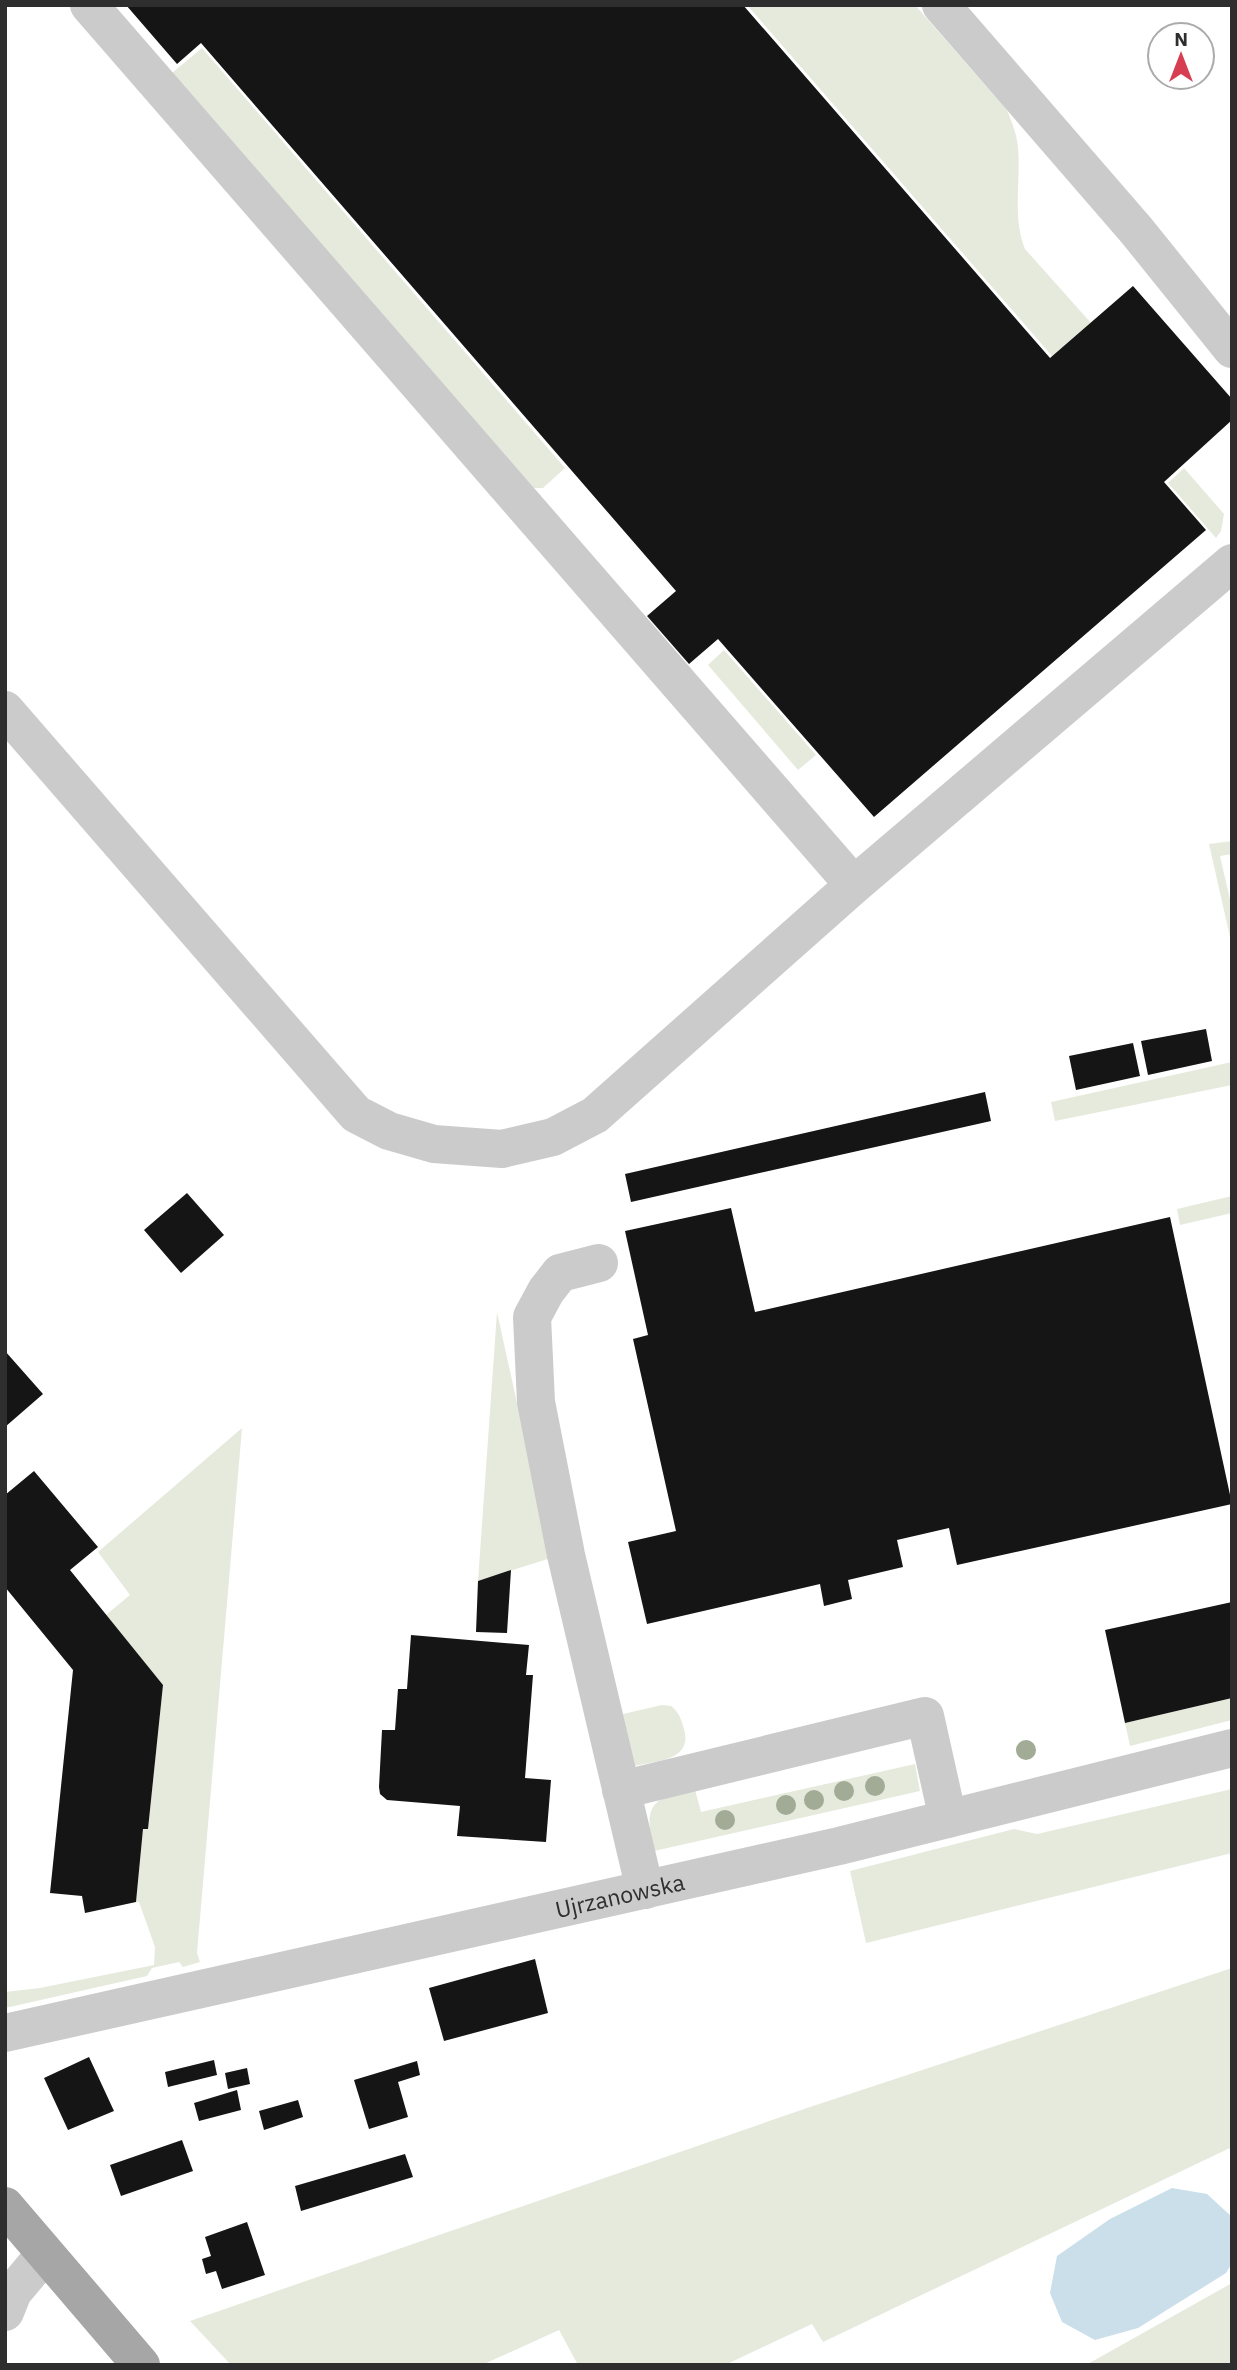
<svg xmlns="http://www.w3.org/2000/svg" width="1237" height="2370" viewBox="0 0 1237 2370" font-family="'IBM Plex Sans',sans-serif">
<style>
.green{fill:#e5eadd}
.water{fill:#cadfe9}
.building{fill:#151515}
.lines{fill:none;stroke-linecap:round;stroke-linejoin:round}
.minor{stroke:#cbcbcb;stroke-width:38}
.major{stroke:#a6a6a6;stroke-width:38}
.tree{fill:#a1ab95}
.labels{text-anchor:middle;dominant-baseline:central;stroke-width:7;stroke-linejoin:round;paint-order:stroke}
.street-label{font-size:23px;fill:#2e2e2e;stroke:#fff}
</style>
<rect width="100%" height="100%" fill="#fff"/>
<path class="green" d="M747,5H915L1007,110C1012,123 1017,134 1018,148C1021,181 1012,217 1025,249L1091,323L1052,356Z
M202,48L565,468L543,488H534L172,73Z
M1184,468L1224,514L1221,531L1216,538L1168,483Z
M724,650L816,755L798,770L708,665Z
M1232,841V854L1220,856L1232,908V946L1209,844Z
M1232,1062V1085L1055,1121L1051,1102Z
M1232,1196V1213L1180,1225L1177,1209Z
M497,1312L551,1558L478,1581Z
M242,1428L197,1953L200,1962L183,1967L179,1962L152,1968L147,1976L5,2008V1992L40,1988L154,1965L155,1947L139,1902H136L143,1829H148L163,1685L106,1615L130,1595L98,1552Z
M1232,1698V1720L1130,1746L1125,1723Z
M662,1705L671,1706C679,1712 681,1719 684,1729C693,1761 656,1761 634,1766L623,1714Z
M915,1764L920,1791L654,1851C643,1804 651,1800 694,1786L701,1812Z
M1232,1789V1853L866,1943L850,1871L1014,1829L1037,1834Z
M1232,1968V2147L823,2342L812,2324L725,2365H578L559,2330L482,2365H231L190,2321L810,2107Z
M1232,2283V2365H1086Z"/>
<path class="water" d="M1172,2188L1207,2194L1232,2217V2263L1226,2273L1138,2328L1095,2340L1062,2322L1050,2293L1057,2256L1110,2219Z"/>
<path class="building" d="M126,5H743L1050,358L1133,286L1232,399V420L1164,482L1206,530L874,817L718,639L689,664L647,616L676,591L201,43L177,64Z
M1206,1029L1212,1061L1148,1075L1141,1041Z
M1133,1043L1140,1076L1076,1090L1069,1056Z
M985,1092L991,1121L631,1202L625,1174Z
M187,1193L224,1235L181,1273L144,1230Z
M731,1208L755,1312L1170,1217L1232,1504L957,1565L949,1528L897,1540L903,1567L848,1580L852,1599L824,1606L820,1584L647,1624L628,1542L676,1531L633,1339L648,1335L625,1231Z
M5,1351L43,1394L5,1427Z
M34,1471L98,1547L70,1570L163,1685L148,1829H143L136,1902L85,1913L82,1896L50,1893L73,1670L5,1587V1495Z
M511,1570L507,1633L476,1632L478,1581Z
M1232,1602V1698L1125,1723L1105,1630Z
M411,1635L529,1645L526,1675H533L525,1778L551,1780L546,1842L457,1836L460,1806L387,1800L380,1794L379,1787L382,1730H395L398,1689H407Z
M535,1959L548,2013L444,2041L429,1988Z
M89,2057L114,2111L68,2130L44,2078Z
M214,2060L217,2075L168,2087L165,2072Z
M417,2061L420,2075L398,2082L408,2117L369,2129L354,2080Z
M247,2068L250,2084L228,2089L225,2073Z
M237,2090L241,2110L199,2121L194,2103Z
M298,2100L303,2117L264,2130L259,2111Z
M182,2140L193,2171L121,2196L110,2165Z
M405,2154L413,2177L301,2211L295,2186Z
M247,2222L265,2275L222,2289L216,2271L206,2274L202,2259L211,2256L205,2237Z"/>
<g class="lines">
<g class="minor">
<path d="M89,5L854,885"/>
<path d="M941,5L1136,230L1232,349"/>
<path d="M5,710L356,1114L389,1131L434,1144L502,1149L553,1137L595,1115L854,885L1232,563"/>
<path d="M599,1263L560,1273L546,1291L532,1317L536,1402L566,1555L645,1890"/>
<path d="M621,1790L925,1716L948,1819"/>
<path id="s1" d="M5,2033L839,1846L1232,1748"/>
<path d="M5,2312L13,2292L45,2254"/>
</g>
<path class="major" d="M5,2206L141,2365"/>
</g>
<g class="tree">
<circle cx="1026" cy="1750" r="10"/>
<circle cx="875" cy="1786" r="10"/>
<circle cx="844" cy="1791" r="10"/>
<circle cx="814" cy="1800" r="10"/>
<circle cx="786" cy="1805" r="10"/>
<circle cx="725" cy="1820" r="10"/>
</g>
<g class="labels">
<g class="street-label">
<text stroke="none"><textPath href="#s1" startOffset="630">Ujrzanowska</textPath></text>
</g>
</g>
<rect width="1237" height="2370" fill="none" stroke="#2e2e2e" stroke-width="14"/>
<g transform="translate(1181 56)"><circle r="33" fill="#ffffff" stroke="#ababab" stroke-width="2"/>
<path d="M0-5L12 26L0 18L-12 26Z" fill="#d73e52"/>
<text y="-10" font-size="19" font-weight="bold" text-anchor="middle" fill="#2e2e2e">N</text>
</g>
</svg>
